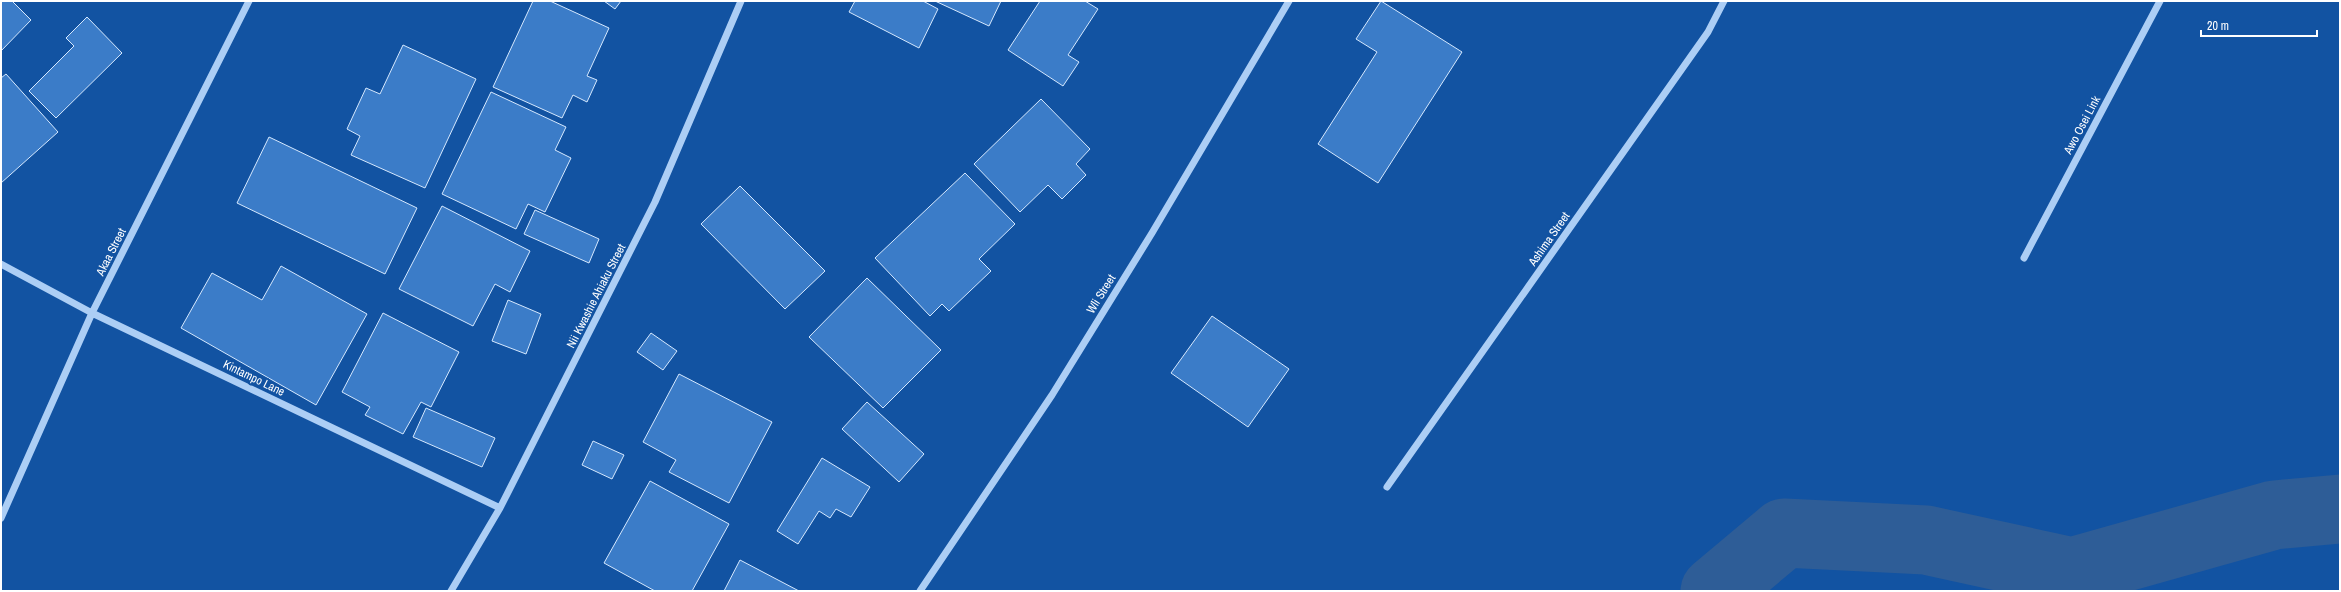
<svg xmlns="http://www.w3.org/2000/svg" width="2341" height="592" viewBox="0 0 2341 592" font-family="'Archivo Narrow',sans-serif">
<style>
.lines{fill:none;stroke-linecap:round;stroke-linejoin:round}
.river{stroke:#2e5d97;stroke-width:69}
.building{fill:#3b7cc8;stroke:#d5e8fe}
.minor{stroke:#accef5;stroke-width:7}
.labels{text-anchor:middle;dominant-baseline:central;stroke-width:4;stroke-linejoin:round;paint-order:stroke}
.street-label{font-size:12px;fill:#fff;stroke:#1253a2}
</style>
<rect width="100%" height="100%" fill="#1253a2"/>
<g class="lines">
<path class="river" d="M1715,591L1784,533L1926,540L2072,572L2274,515L2340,509"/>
</g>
<path class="building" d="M1,1H12L31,20L1,51Z
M533,1H550L609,28L587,76L597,80L587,102L573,95L562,118L493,87Z
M604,1H621L615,9Z
M855,1H923L938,9L919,48L849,12Z
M935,1H1001L989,26Z
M1040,1H1085L1098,9L1068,55L1079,62L1063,86L1008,50Z
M1381,1L1462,52L1378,183L1318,144L1377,52L1356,39Z
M87,17L122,53L56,118L29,91L74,46L66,38Z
M403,45L476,79L425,188L351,155L360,136L347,129L366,88L380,94Z
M6,74L58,132L1,183V78Z
M491,92L566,127L555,150L571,158L545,212L528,204L516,229L442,194Z
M1041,99L1090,149L1076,164L1086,175L1062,199L1048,185L1020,212L974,164Z
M269,137L417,208L385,274L237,203Z
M965,173L1015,224L979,259L991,271L949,311L942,304L930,316L875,258Z
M740,186L825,271L785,309L701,224Z
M442,206L530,251L510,292L495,284L473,326L399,289Z
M535,210L599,239L589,263L524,234Z
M281,266L367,314L316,405L181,328L212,273L262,300Z
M867,278L941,350L883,408L809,337Z
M508,300L541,314L526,354L492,341Z
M383,313L459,352L431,407L421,402L403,434L365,415L370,407L342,392Z
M1212,316L1289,369L1248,427L1171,373Z
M651,333L677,351L663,370L637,352Z
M679,374L772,422L729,503L669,472L676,460L643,442Z
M867,402L924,454L899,482L842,429Z
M426,408L495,438L482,467L413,437Z
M593,441L624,455L612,479L582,465Z
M822,458L870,487L851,517L836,509L830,518L819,511L798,544L777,531Z
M650,481L729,524L692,591H655L604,563Z
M740,560L799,591H724Z"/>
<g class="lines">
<path class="minor" d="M2024,258L2160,1
M1,264L92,313L500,508
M1387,487L1708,32L1724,1
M1,518L92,313L249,1
M451,591L500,508L655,202L741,1
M920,591L1052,395L1152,233L1289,1"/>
</g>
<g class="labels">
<g class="street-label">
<text transform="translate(2082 125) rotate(-62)">Awo Osei Link</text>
<text transform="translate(1549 239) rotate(-55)">Ashima Street</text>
<text transform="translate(111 252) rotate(-63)">Akaa Street</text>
<text transform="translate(1101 294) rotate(-58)">Wli Street</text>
<text transform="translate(596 296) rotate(-63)">Nii Kwashie Ahiaku Street</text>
<text transform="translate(254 378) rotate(26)">Kintampo Lane</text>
</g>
</g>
<rect width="2341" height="592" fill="none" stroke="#ffffff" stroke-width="4"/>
<path d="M2201 30v6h116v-6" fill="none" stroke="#ffffff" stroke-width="2"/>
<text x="2207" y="30" font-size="12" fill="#ffffff" stroke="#1253a2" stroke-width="3" paint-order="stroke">20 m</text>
</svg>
